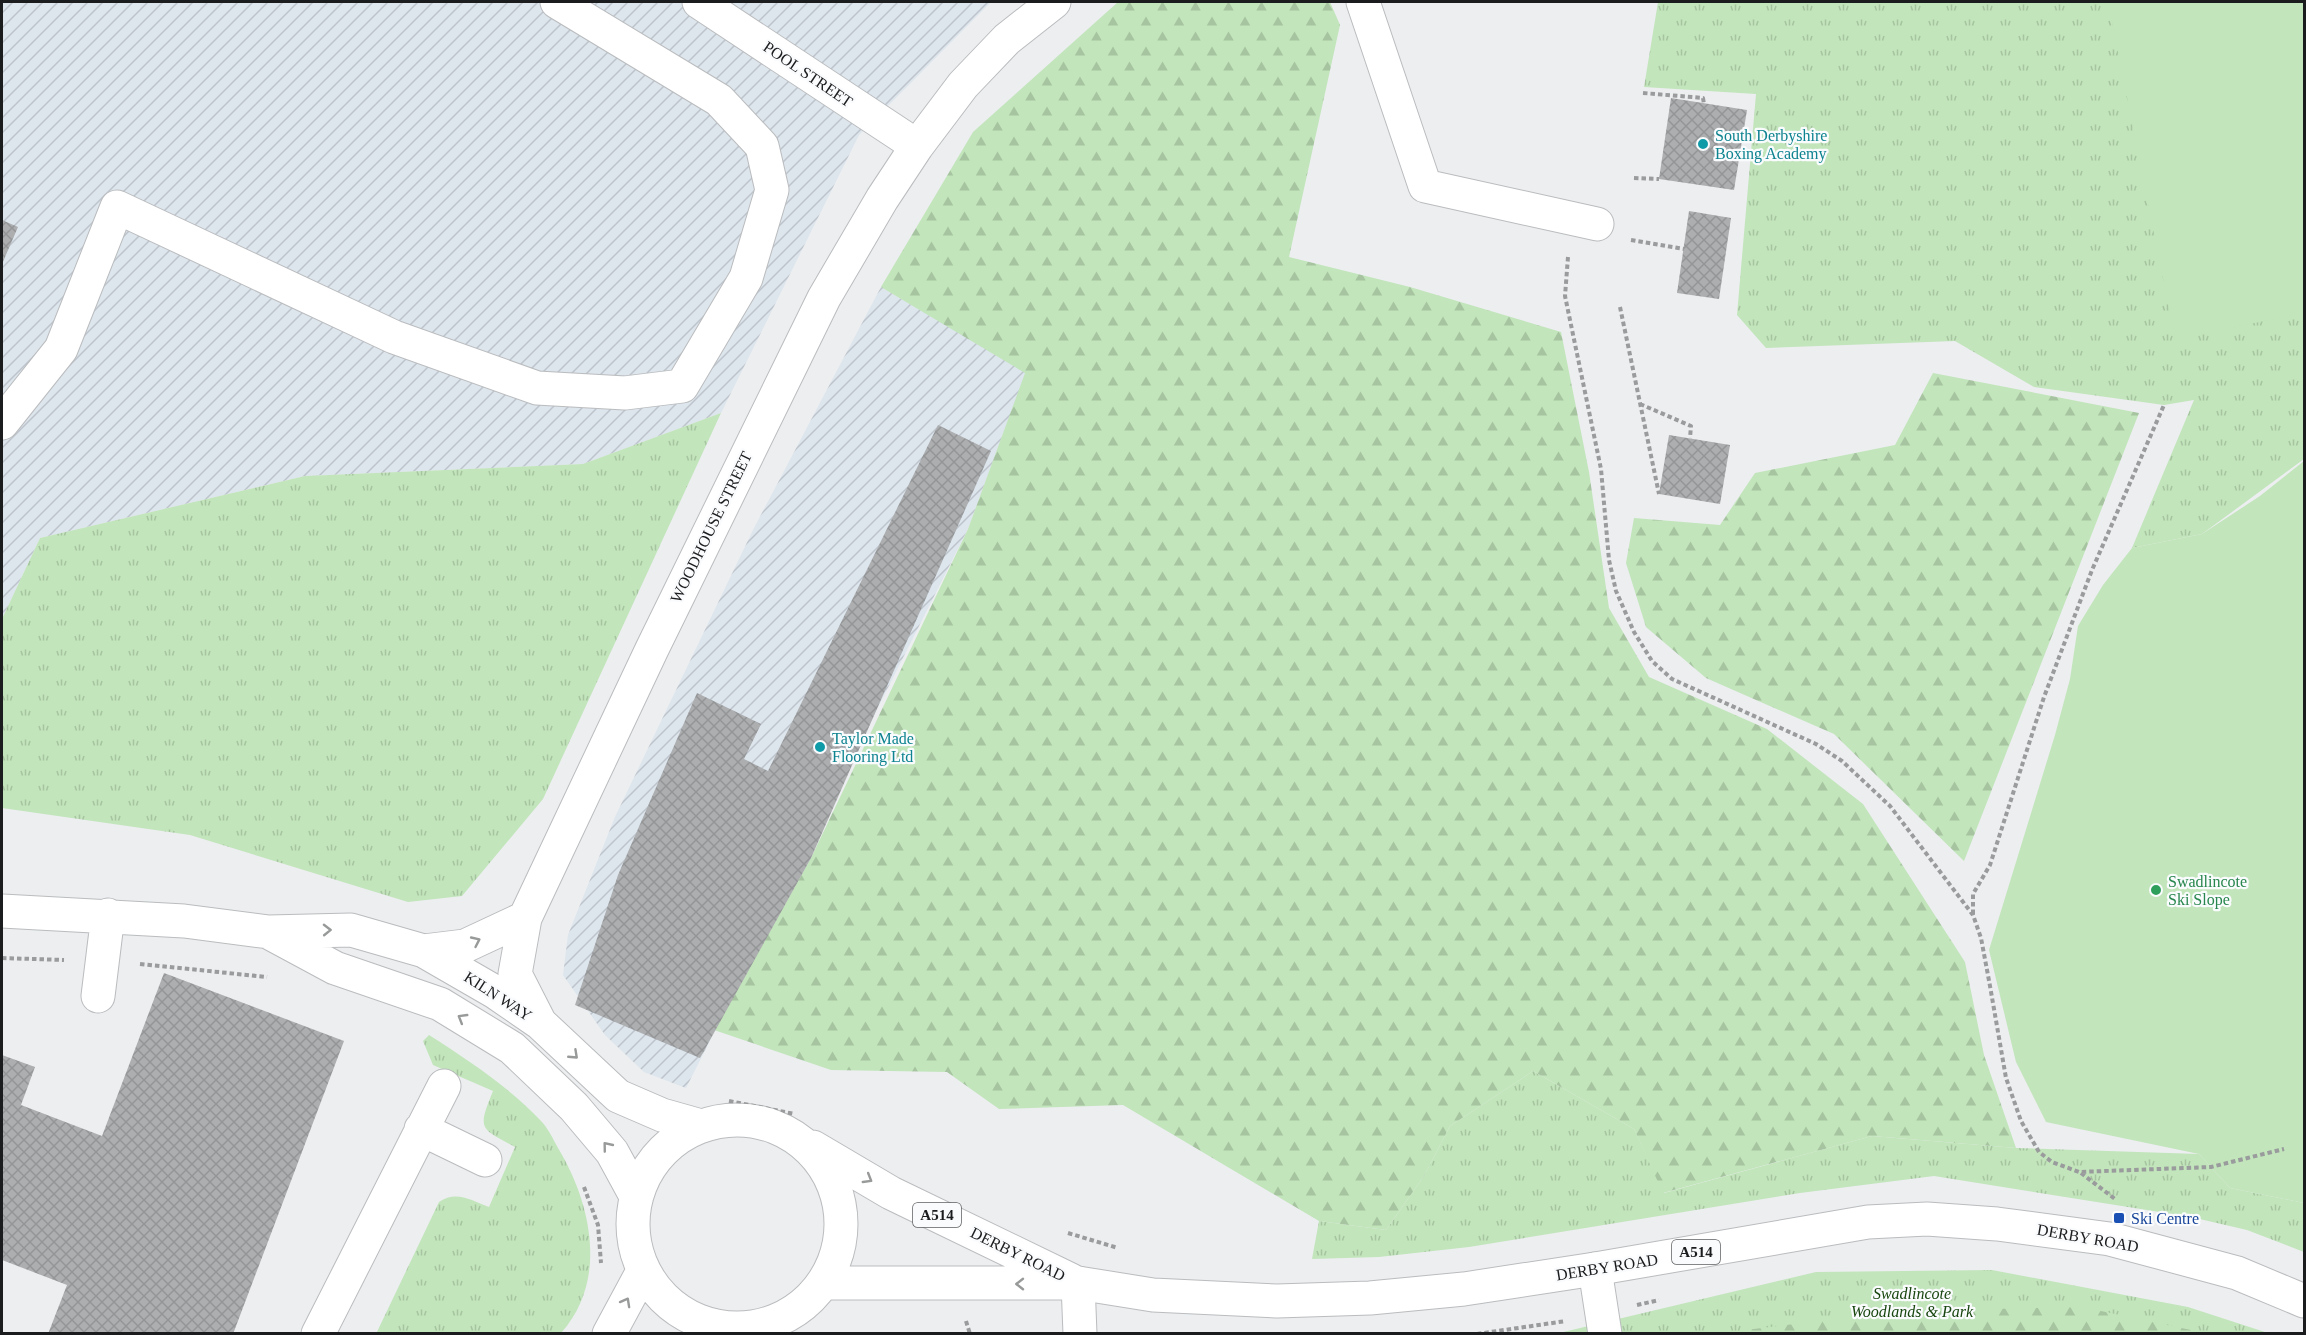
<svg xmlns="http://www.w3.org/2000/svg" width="2306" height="1335" viewBox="0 0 2306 1335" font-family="Georgia,serif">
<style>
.industrial{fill:url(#industrial-furrows)}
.grass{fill:url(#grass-tufts)}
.forest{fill:url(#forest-firs)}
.garden{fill:#c2e5bb}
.building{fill:url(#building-cross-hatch)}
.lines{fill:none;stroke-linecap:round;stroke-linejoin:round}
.minor-casing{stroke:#babcbe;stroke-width:35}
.major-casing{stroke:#babcbe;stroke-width:35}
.path{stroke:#999b9c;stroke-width:4;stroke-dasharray:4.5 3;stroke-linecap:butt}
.minor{stroke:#fff;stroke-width:33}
.major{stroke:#fff;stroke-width:33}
.oneway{stroke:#989999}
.culture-dot{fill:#0f9aa8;stroke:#f9fbfd;stroke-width:2}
.leisure-dot{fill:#2e9e5b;stroke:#f9fbfd;stroke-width:2}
.transit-dot{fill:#1a4fb4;stroke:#f9fbfd;stroke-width:2}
.labels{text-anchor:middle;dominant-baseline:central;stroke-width:4.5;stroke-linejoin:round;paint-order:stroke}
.shield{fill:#f9fbfd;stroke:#5e5f60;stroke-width:1.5}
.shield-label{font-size:15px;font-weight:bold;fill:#1b1c1d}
.street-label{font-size:16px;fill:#1b1c1d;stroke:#f9fbfd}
.culture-label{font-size:16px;fill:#0d838f;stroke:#f9fbfd;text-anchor:start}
.leisure-label{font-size:16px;fill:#27864d;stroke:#f9fbfd;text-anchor:start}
.transit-label{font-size:16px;fill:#164399;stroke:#f9fbfd;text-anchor:start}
.park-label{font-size:16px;font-style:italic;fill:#18460e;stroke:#f9fbfd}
</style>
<defs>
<pattern id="industrial-furrows" width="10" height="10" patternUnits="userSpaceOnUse" patternTransform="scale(1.5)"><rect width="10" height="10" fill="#dde5ed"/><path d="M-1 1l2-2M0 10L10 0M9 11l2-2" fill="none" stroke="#bdc4cb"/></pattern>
<pattern id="grass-tufts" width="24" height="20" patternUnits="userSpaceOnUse" patternTransform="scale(1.5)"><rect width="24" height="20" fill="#c2e5bb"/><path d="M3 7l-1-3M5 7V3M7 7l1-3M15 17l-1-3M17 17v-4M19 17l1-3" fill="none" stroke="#a6c4a0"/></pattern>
<pattern id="forest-firs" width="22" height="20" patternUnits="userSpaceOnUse" patternTransform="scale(1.5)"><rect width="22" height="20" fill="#c2e5bb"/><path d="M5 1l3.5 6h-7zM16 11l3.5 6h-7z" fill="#a6c4a0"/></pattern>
<pattern id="building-cross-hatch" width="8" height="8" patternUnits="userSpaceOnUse" patternTransform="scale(1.5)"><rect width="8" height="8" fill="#acaeb0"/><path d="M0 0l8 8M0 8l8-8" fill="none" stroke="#939597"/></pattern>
</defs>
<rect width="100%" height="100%" fill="#eceef0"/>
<path class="industrial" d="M2,2H991L859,135L721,413L583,464L305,476L40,538L2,619Z
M881,287L1026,372L968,529L686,1088L644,1072L605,1035L563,975L568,935L615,817L753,530Z"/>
<path class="grass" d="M1658,2H2304V459L2202,534L2132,548L2194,400L2164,405L2034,387L1955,341L1766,348L1737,315L1756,94L1644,87Z
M721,413L543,799L462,896L408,902L190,835L2,808V619L40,538L305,476L583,464Z
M429,1035C468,1060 509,1087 541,1121C548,1128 553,1139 558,1148C592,1204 608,1281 561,1333L376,1334L439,1202C456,1190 471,1200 489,1207L515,1147C480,1128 477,1130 493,1091L433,1065L423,1041Z
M1533,1071L1634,1129L1664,1193L1872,1136L2016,1148L2199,1154L2230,1188L2304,1203V1252L2247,1230L2191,1217L1934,1176L1800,1193L1469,1247L1379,1257L1312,1259L1319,1221L1386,1230L1424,1176L1450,1126Z
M1992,1270L2188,1307L2268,1333L1555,1334L1816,1272Z"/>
<path class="forest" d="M1118,2H1330L1340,25L1289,257L1410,287L1561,332L1589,472L1609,608L1649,677L1767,729L1863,804L1965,962L1984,1055L2016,1148L1872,1136L1663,1193L1634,1129L1533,1071L1450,1126L1424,1176L1386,1230L1319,1221L1123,1105L999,1109L947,1072L831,1070L714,1030L811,858L968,529L1025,373L881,287L973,132Z
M1933,373L2139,413L1964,861L1834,734L1706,678L1646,627L1626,563L1634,518L1720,525L1755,473L1895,445Z
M2082,1307L2205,1333H1722L1901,1311Z"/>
<path class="garden" d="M2108,2H2304V313L2175,339Z
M2304,461V1203L2230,1188L2199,1154L2046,1122L2016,1062L1989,950L2055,735L2070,679L2078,626L2103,585L2132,548L2202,534L2260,496Z"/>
<path class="building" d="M1671,98L1747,110L1734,190L1659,179Z
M1689,211L1731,218L1719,299L1677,293Z
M2,220L18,227L2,264Z
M938,425L991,451L811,858L700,1058L575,1005L618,875L697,693L761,724L744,759L768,771Z
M1669,435L1730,445L1720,504L1659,494Z
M164,973L344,1041L233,1334H48L67,1285L2,1260V1055L35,1067L21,1105L102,1136Z"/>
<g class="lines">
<defs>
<path id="minor" d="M699,2L917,146
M1363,2L1425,186L1597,224
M2,423L61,349L117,207L394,337L537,388L625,393L682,386L746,278L772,190L762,146L719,100L557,2
M2,911L184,921L269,932L351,930L424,951L495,992L540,1023L618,1096L662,1115L701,1126
M270,933L335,968L440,1004L512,1048L574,1107L612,1152L636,1196
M424,951L465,946L525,918
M98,996L108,915
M540,1023L515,974L525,918L652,649L824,298L882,199L917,146L963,85L1007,39L1054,2
M421,1129L485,1160
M1595,1269L1605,1334
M1078,1283L1080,1334
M318,1334L444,1086"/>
<path id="major" d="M633 1224a104 104 0 1 1 208 0a104 104 0 1 1-208 0Z
M813,1147L891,1193L1071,1280
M825,1283H1078L1153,1295L1277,1301L1370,1298L1464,1289L1595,1269L1868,1222L1927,1219L1997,1224L2110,1239L2237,1273L2304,1301
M609,1334L643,1271"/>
</defs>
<use href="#minor" class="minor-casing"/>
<use href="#major" class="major-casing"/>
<path class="path" d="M1643,93L1703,98L1704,104
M1634,178L1659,179
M1631,240L1684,249
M1568,257L1565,296L1601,469L1609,560L1616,591L1634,632L1652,661L1672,679L1816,744L1842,761L1890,806L1973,915L1981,938L1990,986L2006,1078L2021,1121L2039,1152L2052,1162L2079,1172L2211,1167L2284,1149
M1620,307L1659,494
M1640,404L1691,426L1690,438
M1973,914V894L1990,865L2044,697L2092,570L2164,405
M2,958L64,960
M140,964L267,977
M729,1101L795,1114
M2081,1173L2115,1199
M584,1187L598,1225L601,1263
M1068,1233L1118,1248
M1637,1305L1659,1300
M966,1321L970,1334
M1477,1334L1566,1321"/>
<use href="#minor" class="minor"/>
<use href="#major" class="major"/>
</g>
<defs><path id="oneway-chevron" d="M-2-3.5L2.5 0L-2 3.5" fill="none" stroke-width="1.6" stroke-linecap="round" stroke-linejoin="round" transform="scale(1.5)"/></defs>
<g class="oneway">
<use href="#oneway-chevron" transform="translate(327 930) rotate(-1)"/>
<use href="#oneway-chevron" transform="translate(476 941) rotate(-25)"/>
<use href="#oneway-chevron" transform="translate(462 1018) rotate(-149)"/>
<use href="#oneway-chevron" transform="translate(574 1055) rotate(43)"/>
<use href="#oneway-chevron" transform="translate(607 1146) rotate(-129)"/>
<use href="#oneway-chevron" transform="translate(868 1179) rotate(31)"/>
<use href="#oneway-chevron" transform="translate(1020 1284) rotate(180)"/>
<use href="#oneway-chevron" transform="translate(626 1302) rotate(-61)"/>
</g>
<g class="culture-dot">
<circle cx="1703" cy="144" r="6"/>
<circle cx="820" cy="747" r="6"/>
</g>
<circle class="leisure-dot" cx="2156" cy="890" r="6"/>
<rect class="transit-dot" x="2113" y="1212" width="12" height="12" rx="3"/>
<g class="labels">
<g class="shield">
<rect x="913" y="1203" width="48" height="24" rx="4.5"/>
<rect x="1672" y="1240" width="48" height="24" rx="4.5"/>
</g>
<g class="shield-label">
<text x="937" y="1215">A514</text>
<text x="1696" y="1252">A514</text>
</g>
<g class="street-label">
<text transform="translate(808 74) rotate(34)">POOL STREET</text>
<text transform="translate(711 527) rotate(-64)">WOODHOUSE STREET</text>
<text transform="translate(498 996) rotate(33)">KILN WAY</text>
<text transform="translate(2088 1238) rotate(10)">DERBY ROAD</text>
<text transform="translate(1018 1254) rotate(26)">DERBY ROAD</text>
<text transform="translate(1607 1267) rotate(-9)">DERBY ROAD</text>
</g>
<g class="culture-label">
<text x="1715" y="135">South Derbyshire<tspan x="1715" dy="18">Boxing Academy</tspan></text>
<text x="832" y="738">Taylor Made<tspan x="832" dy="18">Flooring Ltd</tspan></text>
</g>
<g class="leisure-label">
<text x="2168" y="881">Swadlincote<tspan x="2168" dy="18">Ski Slope</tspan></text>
</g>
<g class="transit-label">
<text x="2131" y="1218">Ski Centre</text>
</g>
<g class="park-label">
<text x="1912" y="1293">Swadlincote<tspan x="1912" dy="18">Woodlands &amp; Park</tspan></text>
</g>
</g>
<rect width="2306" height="1335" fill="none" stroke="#1b1c1d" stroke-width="6"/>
</svg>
